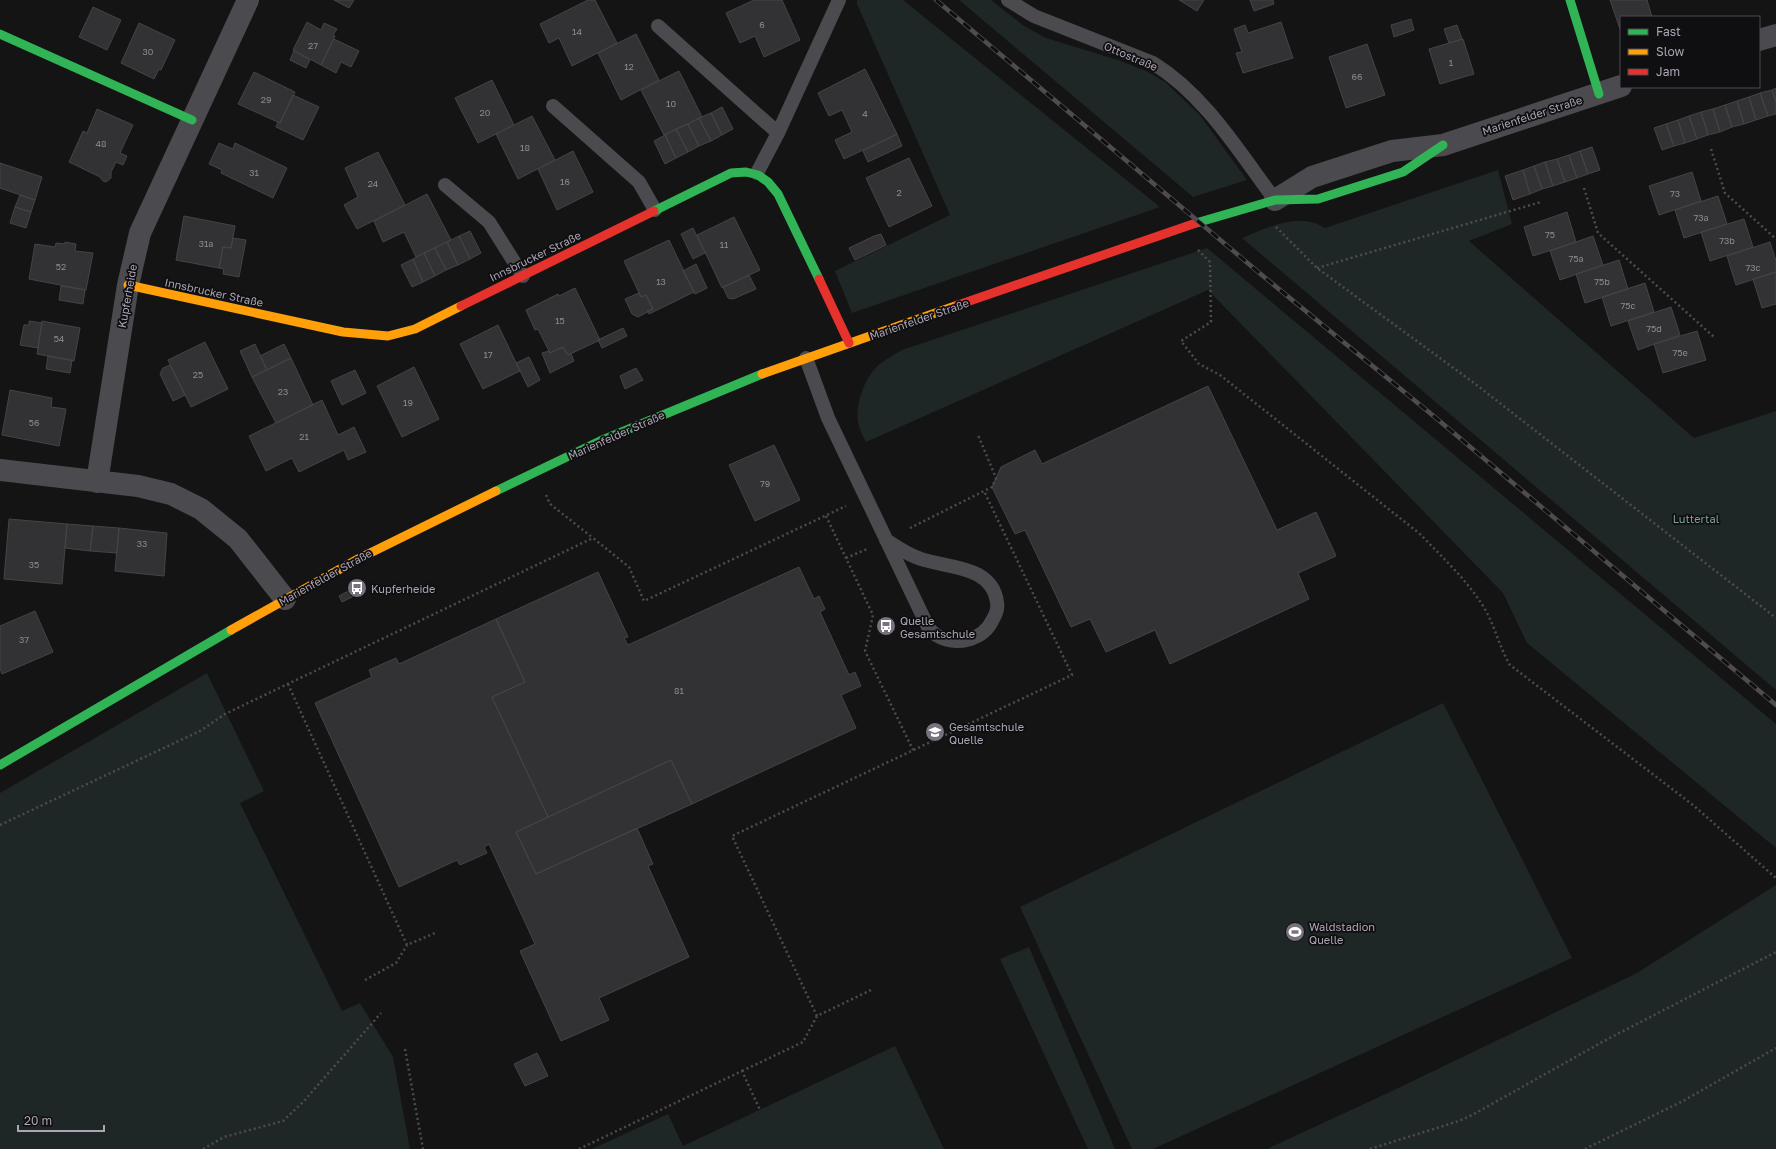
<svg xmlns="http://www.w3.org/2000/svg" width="1776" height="1149" viewBox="0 0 1776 1149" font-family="'Golos Text',sans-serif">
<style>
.green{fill:#1f2626}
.building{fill:#323133;stroke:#464348}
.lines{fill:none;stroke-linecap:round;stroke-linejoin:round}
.path{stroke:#4e4b50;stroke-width:2.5;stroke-dasharray:2 3;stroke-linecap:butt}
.lane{stroke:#4b4a4e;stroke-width:14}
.street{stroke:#4b4a4e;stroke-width:22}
.fast{stroke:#30b455;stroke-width:9}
.slow{stroke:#ff9f0a;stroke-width:9}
.jam{stroke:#e5322d;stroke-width:9}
.rail-casing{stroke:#4e4c50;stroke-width:4.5}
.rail{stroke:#0f0e10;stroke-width:3;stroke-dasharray:9;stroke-linecap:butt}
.labels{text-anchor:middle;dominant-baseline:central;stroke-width:3.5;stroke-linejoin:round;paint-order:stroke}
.number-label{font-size:9px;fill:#8e8894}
.street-label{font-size:11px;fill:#ada5b5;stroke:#0f0e10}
.park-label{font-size:11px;fill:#7ca09b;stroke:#0f0e10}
.poi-label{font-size:11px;fill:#ada5b5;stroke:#0f0e10;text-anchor:start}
</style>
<rect width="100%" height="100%" fill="#141414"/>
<path class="green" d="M857,0H903L1160,207L852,313L835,271L950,215L857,4Z
M959,0H991L1024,26L1046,38L1118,60L1146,71L1165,82L1199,114L1247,180L1193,197Z
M1498,170L1512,224L1469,241L1694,438L1776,411V690L1242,238C1266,228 1300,211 1325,228Z
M1207,248L1776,724V848L1527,643L1503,593L1208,290L866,442C863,436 859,429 858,422C855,403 866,374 881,363C887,358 895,354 902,350Z
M207,673L264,791L240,803L342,1011L360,1003L393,1057L410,1149H0V793Z
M1443,703L1572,958L1153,1149H1132L1020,907Z
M1776,885V1149H1267L1392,1091L1637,973Z
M1029,947L1115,1149H1088L1000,959Z
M895,1046L944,1149H592L668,1114L683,1146Z"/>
<path class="building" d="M334,0H354L349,8Z
M588,0H595L617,43L572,66L559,38L549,43L540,24Z
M754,0H782L800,40L764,57L755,36L740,43L726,13Z
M1179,0H1204L1197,11Z
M1250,0H1273L1274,4L1254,11Z
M1610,0H1647L1652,17H1621L1620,29Z
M93,7L121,20L107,50L79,37Z
M1411,19L1414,30L1394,37L1391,25Z
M307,22L321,30L324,23L337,29L333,35L335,36L321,65L293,50Z
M1281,22L1293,58L1243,73L1236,53L1242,52L1234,29L1245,25L1248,33Z
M139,23L175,40L161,70L159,69L154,79L121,63Z
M1457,25L1462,39L1449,43L1444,29Z
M636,34L659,80L621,100L598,53Z
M334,39L359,51L351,67L341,62L336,73L321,65Z
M1463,39L1474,74L1440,84L1429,49Z
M1367,44L1385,95L1346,108L1329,57Z
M294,51L310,60L306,68L290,60Z
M865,69L897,134L844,159L835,140L852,132L842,110L829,116L818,93Z
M679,71L702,117L664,135L641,90Z
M254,72L295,92L280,123L238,104Z
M492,80L514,125L478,143L455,98Z
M1776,88V102L1772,90Z
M1772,90L1776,102V114L1768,116L1760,93Z
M1760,93L1768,116L1756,120L1749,97Z
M293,95L319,107L303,140L276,127L278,122L280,123Z
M1749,97L1756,120L1744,124L1737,101Z
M1737,101L1744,124L1732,127L1725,105Z
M1725,105L1732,127L1720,132L1713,109Z
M722,107L733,129L722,135L711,113Z
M97,109L133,125L120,153L127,156L123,165L116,162L111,172V178L106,182L103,181L100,177L69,162L83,131L87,133Z
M1713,109L1720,132L1708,135L1701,112Z
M1701,112L1708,135L1697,139L1689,116Z
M711,113L722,135L711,141L699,118Z
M532,116L555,160L518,179L496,134Z
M1689,116L1697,139L1685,143L1678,120Z
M699,118L711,141L699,146L688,124Z
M1678,120L1685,143L1674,146L1666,124Z
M688,124L699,146L688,152L676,129Z
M1666,124L1674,146L1662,150L1654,128Z
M676,129L688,152L676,158L665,135Z
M897,134L902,146L868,162L863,151Z
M665,135L676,158L665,164L654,141Z
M219,143L233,149L235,143L287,168L273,198L221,173L222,170L209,164Z
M1592,147L1600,170L1588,174L1580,151Z
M573,151L593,192L557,210L538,169Z
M1580,151L1588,174L1577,178L1569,155Z
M378,152L405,205L357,229L344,205L358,197L345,168Z
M1569,155L1577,178L1565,182L1557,159Z
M909,158L932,206L889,227L866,178Z
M1557,159L1565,182L1553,186L1545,162Z
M1545,162L1553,186L1542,189L1534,166Z
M0,163L42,177L35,200L0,188Z
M1534,166L1542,189L1530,194L1523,170Z
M1523,170L1530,194L1513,200L1505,176Z
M1692,172L1701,201L1659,215L1649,186Z
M427,194L451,240L416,257L404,232L383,242L374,221Z
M20,195L35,200L31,212L15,207Z
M1718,196L1727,224L1684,238L1675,210Z
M15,207L31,212L26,228L10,223Z
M1567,212L1576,242L1533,256L1524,227Z
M184,216L235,226L231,248L223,247L219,268L176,260Z
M734,217L760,270L722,288L697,235Z
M1744,219L1753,247L1710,261L1701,232Z
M693,228L705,253L693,259L681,234Z
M470,231L481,253L470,259L459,236Z
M881,234L886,245L855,260L849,248L874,236Z
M459,236L470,259L458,265L447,242Z
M1593,236L1603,265L1560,280L1550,251Z
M233,238L246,240L239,277L223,274L224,269L219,268L223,247L231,248Z
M669,240L694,292L649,314L647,311L653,309L646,295L641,297L624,261Z
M65,242L76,244L75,251L93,253L86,290L29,279L35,244L55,247L56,243L65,244Z
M447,242L458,265L446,270L435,248Z
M1770,242L1776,261V272L1736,285L1727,256Z
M435,248L446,270L435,276L424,253Z
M424,253L435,276L423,282L413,259Z
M413,259L423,282L412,287L401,265Z
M1619,260L1628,289L1585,303L1576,274Z
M696,264L707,288L695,294L683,271Z
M1776,272V304L1762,308L1753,279Z
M749,275L756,289L733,299L728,298L723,287Z
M1645,283L1654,312L1611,326L1602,297Z
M61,286L85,290L83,304L59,300Z
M575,288L600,340L568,355L563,347L550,353L538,329L535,330L526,310L558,294L559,296Z
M639,293L641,297L646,295L653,309L638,317L632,314L625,299Z
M1671,307L1680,335L1638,350L1628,321Z
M29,321L42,323L38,348L20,345L24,325H29Z
M42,321L80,328L74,361L37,354Z
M498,325L520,371L483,389L460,344Z
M623,328L627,336L602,348L598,340Z
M1697,331L1706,360L1663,373L1654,344Z
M205,342L228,389L191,407L168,360Z
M255,344L267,370L252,377L240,351Z
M284,344L291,358L267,370L260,356Z
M563,347L568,355L571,354L574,361L550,373L542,353L549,351L550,353Z
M48,356L72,360L70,373L46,369Z
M529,357L540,380L528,387L516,363Z
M291,358L313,405L276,423L252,377Z
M170,365L185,395L173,401L160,374L163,368Z
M414,367L439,419L402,437L377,386Z
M636,368L643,380L625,389L620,376Z
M355,370L366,393L342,405L331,381Z
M1208,386L1277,530L1316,512L1336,556L1298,573L1309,599L1170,664L1155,630L1106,652L1090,619L1071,627L1025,530L1015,534L992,487L1001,467L1035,450L1042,464Z
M10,390L52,398L51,407L66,409L59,446L2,435Z
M322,400L338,435L354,427L366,452L348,460L344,450L299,472L292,458L266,471L249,436Z
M774,445L800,500L755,521L729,465Z
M9,519L67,524L62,584L4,579Z
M67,524L93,526L90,551L65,548Z
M93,526L119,528L117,553L90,551Z
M119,528L167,533L164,576L115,571Z
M799,567L814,599L819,596L825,609L820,612L849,675L855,672L861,686L841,695L856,728L692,804L671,760L548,817L492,697L525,682L496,619L598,572L628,637L624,638L628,645Z
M354,588L358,594L342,602L339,596Z
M35,611L53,652L2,674L0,668V626Z
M496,619L525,682L492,697L548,817L516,832L536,874L637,828L653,864L648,866L689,957L599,998L609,1020L561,1041L520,951L535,944L489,844L484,847L487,853L460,865L457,860L399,887L315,703L372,677L369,670L396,658L399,664Z
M671,760L692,804L536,874L516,832Z
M537,1053L548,1076L525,1086L514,1064Z"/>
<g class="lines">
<path class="path" d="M1711,149L1725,193L1776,239
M1584,188L1598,233L1714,337
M1276,227L1317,268L1474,383L1776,618
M1198,250L1210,262L1211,322L1181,341L1199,364L1220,375L1420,534C1442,557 1466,579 1483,606C1495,625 1499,647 1510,665L1693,805L1776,878
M1317,268L1541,202
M546,495L550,504L593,538
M826,516L873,615L865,651L913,750
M910,528L992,487L996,478L978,435
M846,558L867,549
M288,684L407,945L435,933
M0,825L200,731L225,714L593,538L629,567L644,601L846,506
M365,980L396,963L407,945
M817,1016L732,836L1072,675L984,491
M405,1049L423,1149
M742,1071L803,1042L817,1016L871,990
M203,1149L224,1137L283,1121L304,1101L381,1013
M579,1149L742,1071L760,1110
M1370,1149L1459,1121L1474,1114L1604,1041L1776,952
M1585,1149L1683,1101L1776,1048"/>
<path class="lane" d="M1008,0L1034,16L1153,63C1206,96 1239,152 1275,200
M658,26L778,133
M553,106L639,182L655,210
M757,173L778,133L839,0
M445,185L489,222L523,276
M806,358L828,418L928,627C930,630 933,633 936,635C956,647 984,640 993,619C996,614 998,607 997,602C992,565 947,568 921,559C908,555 897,547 886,540"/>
<path class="street" d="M1759,40L1776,35
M1275,200L1312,177L1355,163L1392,151L1443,145L1621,86
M0,470L138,486L171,494L201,509L238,539L285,599
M97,482L128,285L140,233L248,0"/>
<path class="fast" d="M1570,0L1599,94
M0,34L192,120
M654,211L731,173L746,172L758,175L768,182L778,194L819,279
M1196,223L1275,200L1318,199L1403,172L1443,145
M496,491L600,441L762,374
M0,765L231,630"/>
<path class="slow" d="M128,285L343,332L388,336L415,329L461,306
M762,374L958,305
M231,630L358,559L496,491"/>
<path class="jam" d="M819,279L849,343
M958,305L1196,223
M461,306L654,211"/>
<defs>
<path id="rail" d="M936,0L1263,276L1436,418L1776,705"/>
</defs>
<use href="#rail" class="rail-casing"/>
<use href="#rail" class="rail"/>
</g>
<defs>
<symbol id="bus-disc" viewBox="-11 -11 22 22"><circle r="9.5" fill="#77727d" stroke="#0f0e10"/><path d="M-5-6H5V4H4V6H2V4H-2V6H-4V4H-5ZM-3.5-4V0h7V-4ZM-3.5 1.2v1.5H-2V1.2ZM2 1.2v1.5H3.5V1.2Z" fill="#fff"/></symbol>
<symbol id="school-disc" viewBox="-11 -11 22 22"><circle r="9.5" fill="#77727d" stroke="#0f0e10"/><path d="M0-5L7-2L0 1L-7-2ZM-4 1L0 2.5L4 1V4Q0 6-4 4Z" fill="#fff"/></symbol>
<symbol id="stadium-disc" viewBox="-11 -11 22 22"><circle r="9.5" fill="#77727d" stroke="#0f0e10"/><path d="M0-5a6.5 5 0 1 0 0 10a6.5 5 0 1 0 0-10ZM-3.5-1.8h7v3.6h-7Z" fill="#fff"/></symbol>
</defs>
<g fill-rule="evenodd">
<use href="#bus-disc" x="346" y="577" width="22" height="22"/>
<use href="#bus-disc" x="875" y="615" width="22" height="22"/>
<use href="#school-disc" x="924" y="721" width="22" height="22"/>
<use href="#stadium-disc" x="1284" y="921" width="22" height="22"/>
</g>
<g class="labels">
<g class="number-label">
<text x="762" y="24">6</text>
<text x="577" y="31">14</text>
<text x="313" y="45">27</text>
<text x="148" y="51">30</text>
<text x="1451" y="62">1</text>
<text x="629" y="66">12</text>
<text x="1357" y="76">66</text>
<text x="266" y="99">29</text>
<text x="671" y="103">10</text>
<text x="485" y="112">20</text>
<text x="865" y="113">4</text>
<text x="101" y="143">48</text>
<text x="525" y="147">18</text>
<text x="254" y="172">31</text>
<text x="565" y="181">16</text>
<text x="373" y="183">24</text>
<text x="899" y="192">2</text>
<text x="1675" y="193">73</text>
<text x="1701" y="217">73a</text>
<text x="1550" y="234">75</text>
<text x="1727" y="240">73b</text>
<text x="206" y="243">31a</text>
<text x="724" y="244">11</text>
<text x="1576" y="258">75a</text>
<text x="61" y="266">52</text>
<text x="1753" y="267">73c</text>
<text x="661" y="281">13</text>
<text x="1602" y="281">75b</text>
<text x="1628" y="305">75c</text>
<text x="560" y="320">15</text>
<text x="1654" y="328">75d</text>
<text x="59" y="338">54</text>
<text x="1680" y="352">75e</text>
<text x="488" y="354">17</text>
<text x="198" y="374">25</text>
<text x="283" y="391">23</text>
<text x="408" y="402">19</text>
<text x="34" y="422">56</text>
<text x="304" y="436">21</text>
<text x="765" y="483">79</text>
<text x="142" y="543">33</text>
<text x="34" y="564">35</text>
<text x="24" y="639">37</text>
<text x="679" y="690">81</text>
</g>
<g class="street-label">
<text transform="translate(1131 56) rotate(23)">Ottostraße</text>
<text transform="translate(1532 115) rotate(-18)">Marienfelder Straße</text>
<text transform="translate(535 256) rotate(-26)">Innsbrucker Straße</text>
<text transform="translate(214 292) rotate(12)">Innsbrucker Straße</text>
<text transform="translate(127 296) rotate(-80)">Kupferheide</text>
<text transform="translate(919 319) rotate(-19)">Marienfelder Straße</text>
<text transform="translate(616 435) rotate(-24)">Marienfelder Straße</text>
<text transform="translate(325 577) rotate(-29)">Marienfelder Straße</text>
</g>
<g class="park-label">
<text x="1696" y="518">Luttertal</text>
</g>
<g class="poi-label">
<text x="371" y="588">Kupferheide</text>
<text x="900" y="620">Quelle<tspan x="900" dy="13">Gesamtschule</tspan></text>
<text x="949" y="726">Gesamtschule<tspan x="949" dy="13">Quelle</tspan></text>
<text x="1309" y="926">Waldstadion<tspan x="1309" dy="13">Quelle</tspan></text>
</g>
</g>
<rect x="1620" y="16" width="140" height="72" fill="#0f0e10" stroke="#4e4a52"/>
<rect x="1628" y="29" width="20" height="6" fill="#30b455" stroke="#4e4a52"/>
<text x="1656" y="36" font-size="12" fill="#ada5b5">Fast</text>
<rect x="1628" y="49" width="20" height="6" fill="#ff9f0a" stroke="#4e4a52"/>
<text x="1656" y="56" font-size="12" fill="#ada5b5">Slow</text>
<rect x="1628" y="69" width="20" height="6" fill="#e5322d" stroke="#4e4a52"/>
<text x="1656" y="76" font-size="12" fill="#ada5b5">Jam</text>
<path d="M18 1125v6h86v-6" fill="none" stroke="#ada5b5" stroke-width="2"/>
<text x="24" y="1125" font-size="12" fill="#ada5b5" stroke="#0f0e10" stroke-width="3" paint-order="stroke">20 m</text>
</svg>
